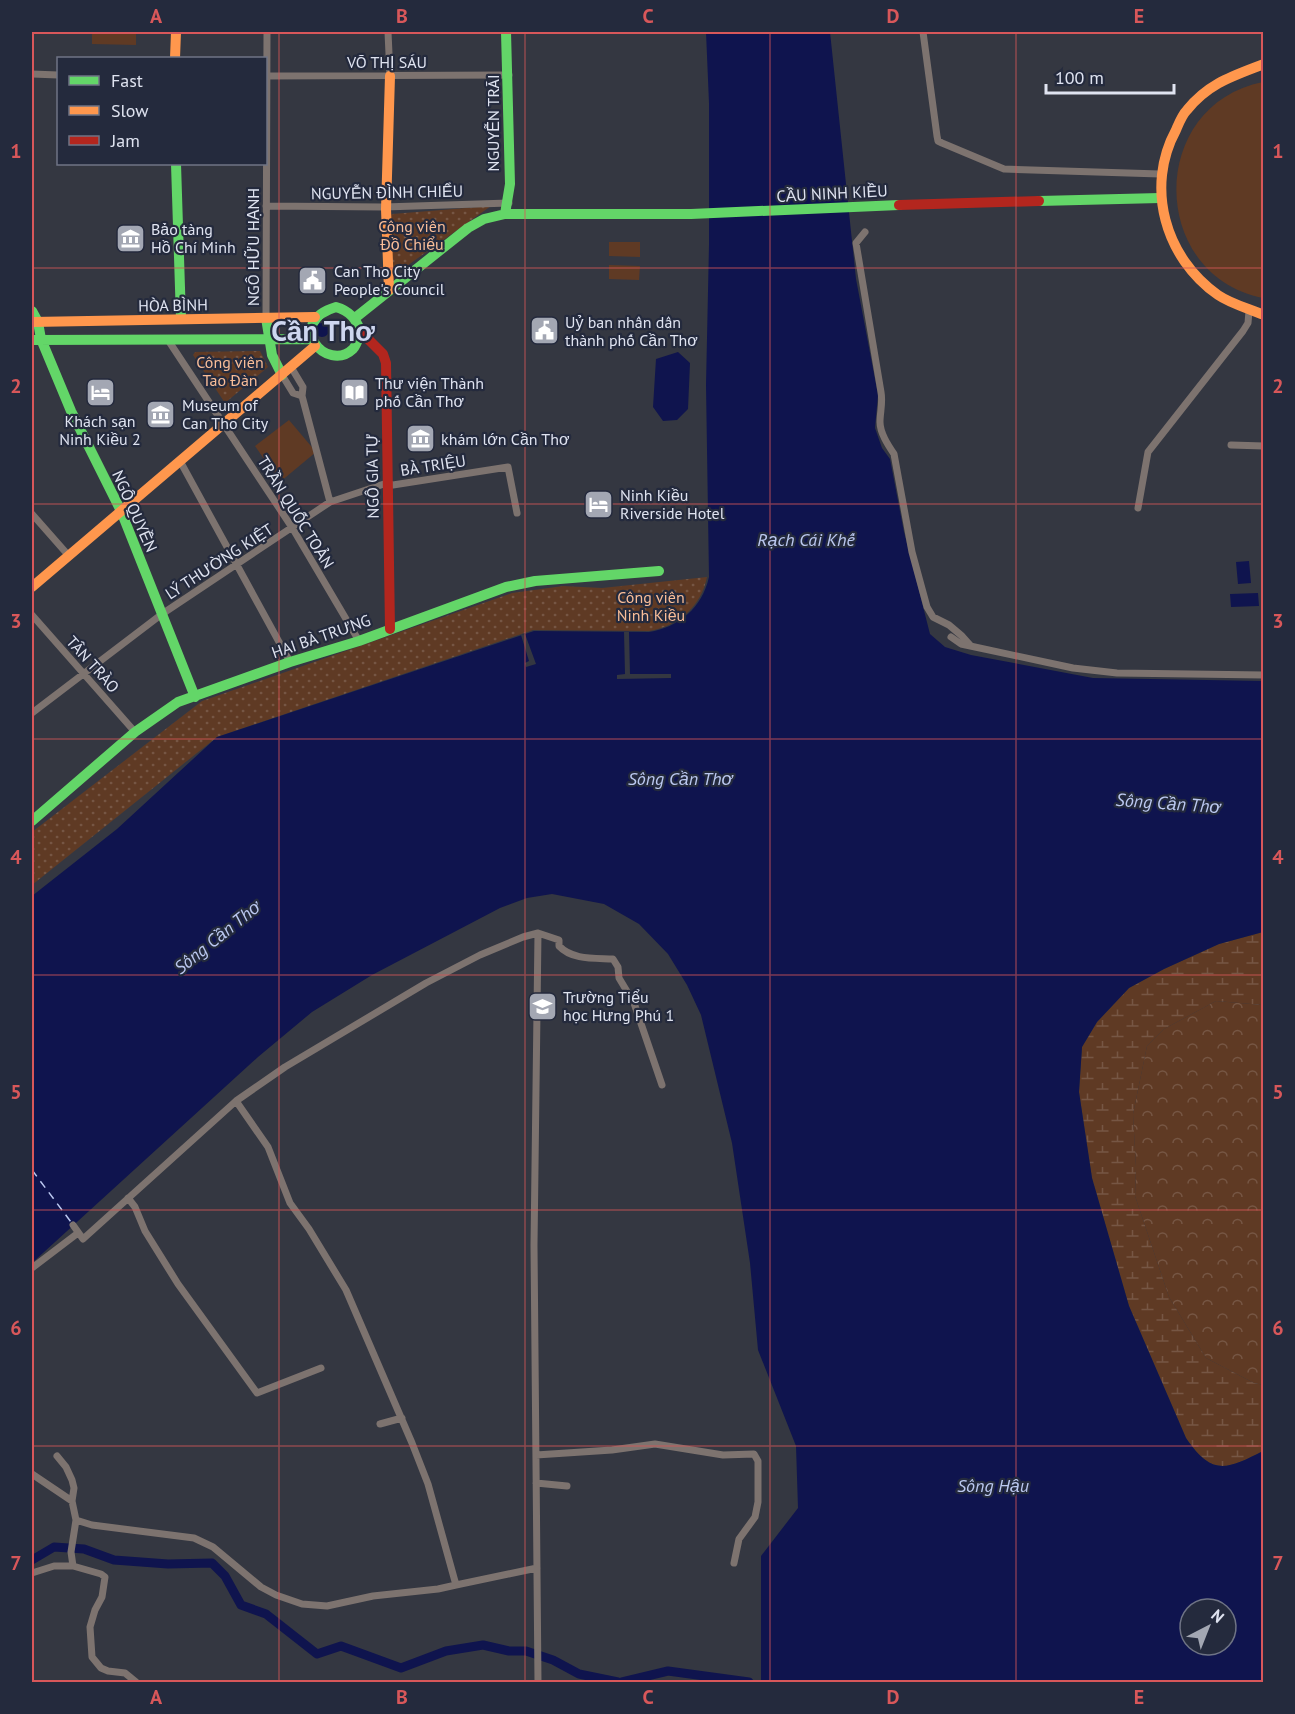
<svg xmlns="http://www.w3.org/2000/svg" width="1295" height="1714" viewBox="0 0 1295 1714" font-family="'PT Sans',sans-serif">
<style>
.green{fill:#5f3a24}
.forest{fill:url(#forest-crowns)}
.wetland{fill:url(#wetland-marsh)}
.park{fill:url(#park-dots)}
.water{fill:#0f144e;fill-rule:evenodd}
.pier{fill:#343741}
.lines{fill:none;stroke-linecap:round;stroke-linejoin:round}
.canal{stroke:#0f144e;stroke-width:9}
.ferry{stroke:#bbc8f0;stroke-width:1.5;stroke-dasharray:8 6;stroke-linecap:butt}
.street{stroke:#7d736f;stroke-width:7}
.fast{stroke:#63d668;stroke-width:10}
.slow{stroke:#ff974d;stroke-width:10}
.jam{stroke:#b3261e;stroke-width:10}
.grid{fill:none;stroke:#d8575a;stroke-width:1.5;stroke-opacity:0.55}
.labels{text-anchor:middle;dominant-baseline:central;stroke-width:4.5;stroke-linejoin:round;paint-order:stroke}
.street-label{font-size:16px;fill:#dfe3f0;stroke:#242a3d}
.park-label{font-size:16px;fill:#f9bd98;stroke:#242a3d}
.poi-label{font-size:16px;fill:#dfe3f0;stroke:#242a3d;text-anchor:start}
.water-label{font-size:18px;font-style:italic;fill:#bbc8f0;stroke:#242a3d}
.town-label{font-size:28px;font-weight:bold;fill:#ced6ef;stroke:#242a3d}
.neatline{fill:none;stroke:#d8575a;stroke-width:2}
.grid-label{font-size:20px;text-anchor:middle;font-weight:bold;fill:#d8575a}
</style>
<defs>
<pattern id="forest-crowns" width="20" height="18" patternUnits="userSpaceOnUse" patternTransform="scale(1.5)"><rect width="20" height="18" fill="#5f3a24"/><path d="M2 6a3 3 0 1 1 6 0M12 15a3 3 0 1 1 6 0" fill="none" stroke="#765644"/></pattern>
<pattern id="wetland-marsh" width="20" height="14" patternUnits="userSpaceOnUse" patternTransform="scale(1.5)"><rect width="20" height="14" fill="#5f3a24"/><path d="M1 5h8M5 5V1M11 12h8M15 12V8" fill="none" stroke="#765644"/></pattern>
<pattern id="park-dots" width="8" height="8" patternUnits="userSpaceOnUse" patternTransform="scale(1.5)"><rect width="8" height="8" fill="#5f3a24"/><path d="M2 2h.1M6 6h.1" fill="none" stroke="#765644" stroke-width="1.8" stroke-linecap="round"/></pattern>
</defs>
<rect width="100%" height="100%" fill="#343741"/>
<path class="green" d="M92,32H136V45L92,44Z
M1263,82H1264L1263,298C1148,275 1147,105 1263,82Z
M609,242H640V257L609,256Z
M609,265L640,266L639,280L609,279Z
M289,420L316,452L280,482L255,446Z"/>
<path class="forest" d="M1216,1001L1263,1005V1385L1254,1383L1206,1358L1169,1297L1135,1196L1136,1167L1133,1114L1147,1046L1164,1029Z"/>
<path class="wetland" d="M1263,932V1005L1216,1001L1164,1029L1147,1046L1133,1114L1136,1167L1135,1196L1169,1297L1206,1358L1254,1383L1263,1385V1451C1226,1470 1212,1476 1186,1438L1129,1306L1092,1178L1079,1092L1082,1047L1097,1022L1129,988L1164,969L1219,944Z"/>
<path class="park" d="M491,206L404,268L390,267L389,217L392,214Z
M260,351L268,367L225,403L193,355L195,352Z
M707,577C701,607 678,626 649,631L533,630L217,737L32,885V832L202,701L512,593L563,586L602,588Z"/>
<path class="water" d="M706,32H830L856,279L878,395L875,428L882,448L890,459L904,532L930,634L945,647L971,655L1093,678L1263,681V932L1219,944L1164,969L1129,988L1097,1022L1082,1047L1079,1092L1092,1178L1129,1306L1186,1438C1212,1476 1226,1470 1263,1451V1682H761V1556L798,1508L796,1446L758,1350L750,1263L732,1143L701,1015L687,985L668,954L639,924L604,904L552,894L527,898L500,908L372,975L312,1012L258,1057L32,1263V896L117,829L217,737L534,631L649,632C679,627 702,608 709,577L706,385L709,245V103ZM1190,1609H1226V1645H1190Z
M315 330a7 7 0 1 1 14 0a7 7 0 1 1-14 0Z
M678,352L690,363L688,409L677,420L663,421L653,407L656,359Z
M1249,561L1251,583L1238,584L1236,562Z
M1258,593L1259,606L1231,607L1230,594Z"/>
<path class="pier" d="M624,632H629L630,674H671V678L617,679V675L625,674Z
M525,634L536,664L526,667L525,663L529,661L521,635Z"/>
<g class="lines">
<path class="canal" d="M32,1560L54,1547L84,1549L114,1560L168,1564L212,1563L225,1576L241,1605L266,1614L317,1654L341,1646L401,1668L446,1651L483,1645L509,1651H526L553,1660L579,1674L618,1682
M622,1682L668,1671L749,1682"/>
<path class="ferry" d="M32,1170L71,1222"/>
<path class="street" d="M388,32L390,76
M923,32L937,136L938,141L942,143L1004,169L1160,174
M32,74L58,75
M266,76L509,75
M266,206L384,207L509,203
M865,232L856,243L881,392C883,403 880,412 880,422C880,433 888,445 894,454L912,552L927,607L933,617L949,625L962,636L971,646
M266,318L267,32
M168,340L293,529L359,641
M291,367L303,387L302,396L330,502
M282,375L293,393L302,396
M1231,445L1264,446
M180,461L290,662
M1138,508L1148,452L1243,331L1248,323L1249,311
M32,514L69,556
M32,615L135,732
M951,637L961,644L1073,668L1117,673L1264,675
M32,713L162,614L330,502L387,483L393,485L508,467L517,513
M538,933L559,940V946C572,960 594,958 613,959L618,967L619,978L634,1003L662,1085
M128,1198L135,1207L145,1231L178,1284L257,1393L321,1368
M73,1225L83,1239L236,1101L285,1067L426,983L480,955L523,937L538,933L534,1245L538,1682
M32,1268L78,1233
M380,1424L402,1418
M536,1455L612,1450L655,1444L723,1455L754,1454L758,1461V1502L755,1517L739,1539L734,1563
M57,1456L66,1467L72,1480L74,1488L72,1501L76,1520L92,1525L194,1538L213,1547L261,1587L276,1595L302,1604L327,1606L373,1596L438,1589L456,1585L428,1484L412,1443L346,1290L309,1229L290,1203L268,1147L236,1101
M32,1474L72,1501
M536,1483L567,1486
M73,1566L101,1574L105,1577L102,1597L95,1610L90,1627L92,1657L101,1668L108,1671L125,1673L136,1682
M32,1573L54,1566H73L71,1552L76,1520
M456,1585L537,1568"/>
<path class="fast" d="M176,164L181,319
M1039,201L1160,198
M505,214H691L899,205
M336,307C350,311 356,319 361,332C359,337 356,346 353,349C327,374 283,323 336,307Z
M32,311L38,322L41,339L71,411L121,511L195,697
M266,318L272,355L282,375
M355,318L468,228L484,219L505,214L510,184L506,32
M32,340L312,339
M32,821L135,732L178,702L290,662L359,641L506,587L535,581L659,571"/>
<path class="slow" d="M175,58L176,32
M1264,64C1233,76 1209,83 1187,110C1182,115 1179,123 1176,130C1145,187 1165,258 1218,295C1231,304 1250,309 1264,315
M389,290L386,209L390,76
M32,322L315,317
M32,587L315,346"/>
<path class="jam" d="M899,205L1039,201
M361,332L383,354L386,363L390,629"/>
</g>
<path class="grid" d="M279,32V1682M525,32V1682M770,32V1682M1016,32V1682M32,268H1264M32,504H1264M32,739H1264M32,975H1264M32,1210H1264M32,1446H1264"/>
<defs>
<symbol id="museum-square" viewBox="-11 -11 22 22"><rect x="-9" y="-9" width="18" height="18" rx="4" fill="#a3a7b3" stroke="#242a3d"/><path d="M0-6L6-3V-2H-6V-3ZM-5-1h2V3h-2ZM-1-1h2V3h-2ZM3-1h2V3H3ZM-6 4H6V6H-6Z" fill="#fff"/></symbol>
<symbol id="civic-square" viewBox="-11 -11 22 22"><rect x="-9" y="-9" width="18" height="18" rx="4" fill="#a3a7b3" stroke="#242a3d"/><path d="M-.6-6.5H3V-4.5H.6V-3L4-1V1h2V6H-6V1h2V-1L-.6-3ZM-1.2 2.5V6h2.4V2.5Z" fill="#fff"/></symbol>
<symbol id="library-square" viewBox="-11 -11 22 22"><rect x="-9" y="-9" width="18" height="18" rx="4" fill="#a3a7b3" stroke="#242a3d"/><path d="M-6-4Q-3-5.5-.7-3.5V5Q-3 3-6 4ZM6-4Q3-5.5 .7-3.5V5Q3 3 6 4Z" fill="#fff"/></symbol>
<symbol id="hotel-square" viewBox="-11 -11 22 22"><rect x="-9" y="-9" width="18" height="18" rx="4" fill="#a3a7b3" stroke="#242a3d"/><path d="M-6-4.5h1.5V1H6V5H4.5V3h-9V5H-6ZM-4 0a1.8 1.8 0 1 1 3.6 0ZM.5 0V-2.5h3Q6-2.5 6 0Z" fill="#fff"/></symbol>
<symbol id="school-square" viewBox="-11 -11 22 22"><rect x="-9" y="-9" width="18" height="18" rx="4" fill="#a3a7b3" stroke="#242a3d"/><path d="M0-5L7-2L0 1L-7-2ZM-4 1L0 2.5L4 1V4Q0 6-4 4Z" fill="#fff"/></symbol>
</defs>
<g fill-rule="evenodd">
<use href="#museum-square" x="114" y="222" width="33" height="33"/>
<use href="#civic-square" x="296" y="264" width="33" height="33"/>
<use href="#civic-square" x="528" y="314" width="33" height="33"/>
<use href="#library-square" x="338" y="376" width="33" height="33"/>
<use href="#hotel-square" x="84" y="376" width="33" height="33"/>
<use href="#museum-square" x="144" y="398" width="33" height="33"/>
<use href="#museum-square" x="404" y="422" width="33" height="33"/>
<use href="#hotel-square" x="582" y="488" width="33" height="33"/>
<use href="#school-square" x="526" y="990" width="33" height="33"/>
</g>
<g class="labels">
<g class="street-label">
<text x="387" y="62">VÕ THỊ SÁU</text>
<text transform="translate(493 123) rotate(-90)">NGUYỄN TRÃI</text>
<text transform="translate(387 192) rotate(-1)">NGUYỄN ĐÌNH CHIỂU</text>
<text transform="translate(832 193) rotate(-3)">CẦU NINH KIỀU</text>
<text transform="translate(253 247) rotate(-90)">NGÔ HỮU HẠNH</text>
<text transform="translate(173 305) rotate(-1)">HÒA BÌNH</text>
<text transform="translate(433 465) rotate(-9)">BÀ TRIỆU</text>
<text transform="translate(372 476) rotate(-91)">NGÔ GIA TỰ</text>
<text transform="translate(135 511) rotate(66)">NGÔ QUYỀN</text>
<text transform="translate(296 512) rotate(58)">TRẦN QUỐC TOẢN</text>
<text transform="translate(219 561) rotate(-33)">LÝ THƯỜNG KIỆT</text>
<text transform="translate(321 636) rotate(-19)">HAI BÀ TRƯNG</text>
<text transform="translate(93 664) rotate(48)">TÂN TRÀO</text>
</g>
<g class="park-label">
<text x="412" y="226">Công viên<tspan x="412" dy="18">Đồ Chiểu</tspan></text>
<text x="230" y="362">Công viên<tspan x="230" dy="18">Tao Đàn</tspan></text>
<text x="651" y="597">Công viên<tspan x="651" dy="18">Ninh Kiều</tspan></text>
</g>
<g class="poi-label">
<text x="151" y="229">Bảo tàng<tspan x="151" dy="18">Hồ Chí Minh</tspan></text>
<text x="334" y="271">Can Tho City<tspan x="334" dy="18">People's Council</tspan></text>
<text x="565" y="322">Uỷ ban nhân dân<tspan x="565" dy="18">thành phố Cần Thơ</tspan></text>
<text x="375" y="383">Thư viện Thành<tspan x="375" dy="18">phố Cần Thơ</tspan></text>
<text x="182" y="405">Museum of<tspan x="182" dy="18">Can Tho City</tspan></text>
<text x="100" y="421" text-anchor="middle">Khách sạn<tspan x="100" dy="18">Ninh Kiều 2</tspan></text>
<text x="441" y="439">khám lớn Cần Thơ</text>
<text x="620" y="495">Ninh Kiều<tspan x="620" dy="18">Riverside Hotel</tspan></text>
<text x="563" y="997">Trường Tiểu<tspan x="563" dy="18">học Hưng Phú 1</tspan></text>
</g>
<g class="water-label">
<text x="806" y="539">Rạch Cái Khế</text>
<text x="680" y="778">Sông Cần Thơ</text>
<text transform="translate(1168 803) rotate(4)">Sông Cần Thơ</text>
<text transform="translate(217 937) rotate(-39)">Sông Cần Thơ</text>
<text x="993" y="1485">Sông Hậu</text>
</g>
<g class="town-label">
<text x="323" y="330">Cần Thơ</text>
</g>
</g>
<rect width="1295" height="1714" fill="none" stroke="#242a3d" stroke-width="66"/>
<rect x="57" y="57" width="210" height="108" fill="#242a3d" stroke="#6f7485" stroke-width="1.5"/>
<rect x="69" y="76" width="30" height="9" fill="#63d668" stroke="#6f7485" stroke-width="1.5"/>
<text x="111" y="87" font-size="18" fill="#dfe3f0">Fast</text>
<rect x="69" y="106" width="30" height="9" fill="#ff974d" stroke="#6f7485" stroke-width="1.5"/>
<text x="111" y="117" font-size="18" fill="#dfe3f0">Slow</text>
<rect x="69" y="136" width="30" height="9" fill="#b3261e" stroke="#6f7485" stroke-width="1.5"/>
<text x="111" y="147" font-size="18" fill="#dfe3f0">Jam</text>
<g transform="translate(1208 1627) rotate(42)"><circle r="28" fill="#242a3d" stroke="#6f7485" stroke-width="1.5"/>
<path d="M0-4.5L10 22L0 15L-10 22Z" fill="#a3a7b3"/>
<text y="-9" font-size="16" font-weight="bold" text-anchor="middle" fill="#dfe3f0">N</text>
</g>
<path d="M1046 84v9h128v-9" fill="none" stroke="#dfe3f0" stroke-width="3"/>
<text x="1055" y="84" font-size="18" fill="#dfe3f0" stroke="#242a3d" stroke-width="4.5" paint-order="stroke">100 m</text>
<rect x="33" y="33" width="1229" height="1648" class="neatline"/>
<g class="grid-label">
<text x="156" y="23">A</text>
<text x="402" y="23">B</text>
<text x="648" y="23">C</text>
<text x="893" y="23">D</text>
<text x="1139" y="23">E</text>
<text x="16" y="158">1</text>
<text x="1278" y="158">1</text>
<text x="16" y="393">2</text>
<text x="1278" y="393">2</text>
<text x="16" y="628">3</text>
<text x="1278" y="628">3</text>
<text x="16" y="864">4</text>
<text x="1278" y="864">4</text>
<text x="16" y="1099">5</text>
<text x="1278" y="1099">5</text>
<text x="16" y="1335">6</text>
<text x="1278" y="1335">6</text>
<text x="16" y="1570">7</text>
<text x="1278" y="1570">7</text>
<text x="156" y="1704">A</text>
<text x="402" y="1704">B</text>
<text x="648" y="1704">C</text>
<text x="893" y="1704">D</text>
<text x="1139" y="1704">E</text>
</g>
</svg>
